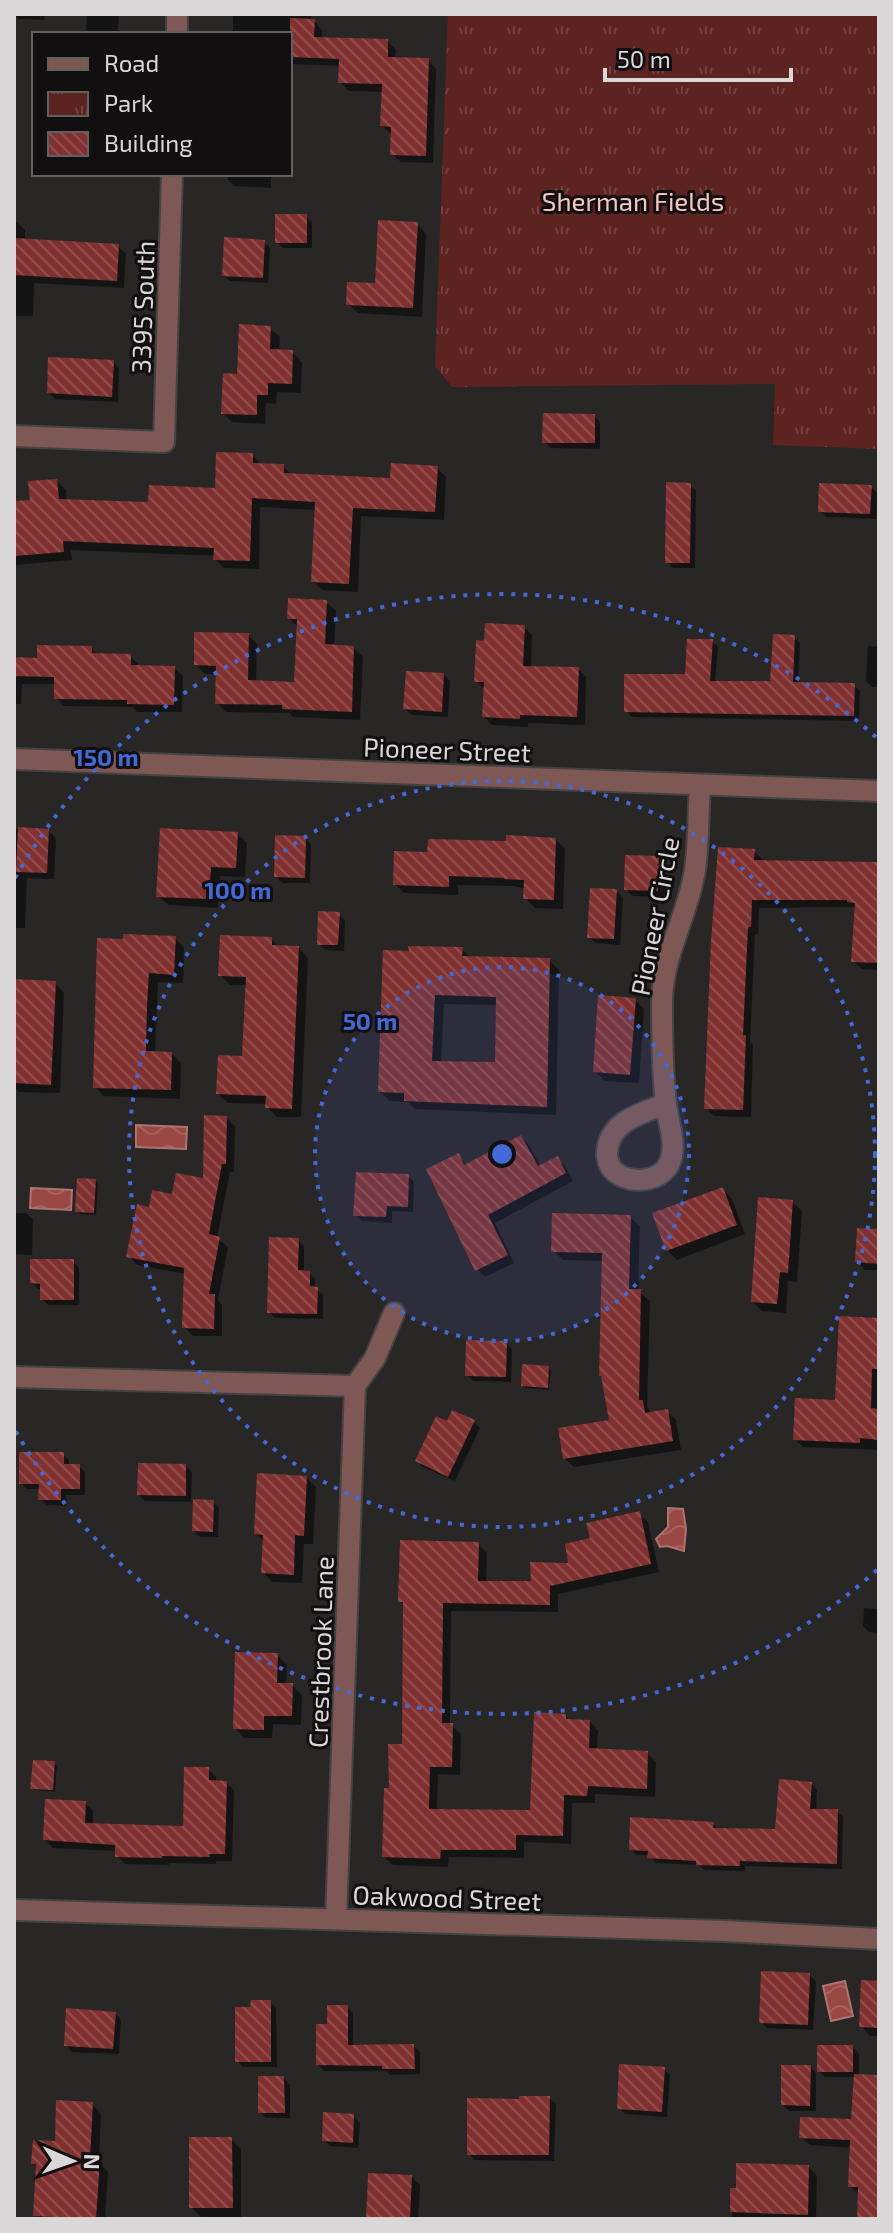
<svg xmlns="http://www.w3.org/2000/svg" width="893" height="2233" viewBox="0 0 893 2233" font-family="'Exo 2',sans-serif">
<style>
.park{fill:url(#park-tufts)}
.water{fill:url(#water-waves);stroke:#ad7370;stroke-width:2}
.shadow{fill:#0007;fill-rule:evenodd}
.building{fill:url(#building-back-hatch);fill-rule:evenodd}
.lines{fill:none;stroke-linecap:round;stroke-linejoin:round}
.minor-casing{stroke:#454242;stroke-width:24}
.minor{stroke:#7d5855;stroke-width:20}
.ring{fill:none;stroke:#4369d8;stroke-width:4;stroke-dasharray:4 8}
.labels{text-anchor:middle;dominant-baseline:central;stroke-width:6;stroke-linejoin:round;paint-order:stroke}
.park-label{font-size:26px;fill:#f5c5c0;stroke:#110f0f}
.street-label{font-size:26px;fill:#d9d7d7;stroke:#110f0f}
.centre{fill:#4369d8;stroke:#110f0f;stroke-width:4}
.ring-label{font-size:24px;text-anchor:middle;font-weight:bold;fill:#4369d8;stroke:#110f0f;stroke-width:6;stroke-linejoin:round;paint-order:stroke}
</style>
<defs>
<pattern id="park-tufts" width="24" height="20" patternUnits="userSpaceOnUse" patternTransform="scale(2)"><rect width="24" height="20" fill="#5c2321"/><path d="M3 7l-1-3M5 7V3M7 7l1-3M15 17l-1-3M17 17v-4M19 17l1-3" fill="none" stroke="#734240"/></pattern>
<pattern id="water-waves" width="16" height="10" patternUnits="userSpaceOnUse" patternTransform="scale(2)"><rect width="16" height="10" fill="#9a4844"/><path d="M0 5q4-4 8 0t8 0" fill="none" stroke="#a8625e"/></pattern>
<pattern id="building-back-hatch" width="6" height="6" patternUnits="userSpaceOnUse" patternTransform="scale(2)"><rect width="6" height="6" fill="#80312f"/><path d="M-1 5l2 2M0 0l6 6M5-1l2 2" fill="none" stroke="#914e4c"/></pattern>
</defs>
<rect width="100%" height="100%" fill="#292626"/>
<path class="park" d="M448,14H879V449L773,445L775,384L452,387L435,366Z"/>
<path class="water" d="M136,1125L187,1127L186,1149L136,1147Z
M31,1188L72,1190L71,1210L30,1208Z
M668,1508L683,1509L686,1529L684,1551L667,1546L660,1547L656,1539L668,1527Z
M845,1981L853,2016L831,2021L823,1986Z"/>
<path class="shadow" d="M14,14H45L44,20L18,19Z
M87,14H119L118,32L121,34H86Z
M233,14H311V21H314L322,30V39L387,41L396,50L395,59L428,60L436,69L433,163L401,162L392,154L391,134L382,126L383,92L349,91L340,82L341,66L290,64V34H233Z
M228,174H271V188L234,186L228,180Z
M306,216L312,222V248H283L277,242Z
M14,222H17L25,230V240L118,246L126,254L124,288L34,283L33,316H14Z
M417,224L426,234L422,317L358,313L348,304L377,286Z
M264,242L270,248L268,283L230,281L224,275Z
M270,328L280,337L279,352H292L302,362L301,393L277,392L276,404L266,403L265,424L232,422L223,413L239,376Z
M113,362L119,368L118,402L55,399L49,393Z
M594,416L600,422V449L551,448L544,442Z
M252,455L261,464L283,466L292,475L392,480L437,468L446,477L444,520L361,516L358,592L322,590L313,581L317,510L260,507L259,569L224,568L215,559L216,556L71,550L72,560L14,565V503L32,502L57,481L66,490L67,501L150,504L217,490Z
M690,485L696,491L695,568H673L667,562Z
M871,487L877,493L876,519L826,517L820,511Z
M326,602L336,611L334,647H353L363,657L360,720L293,717L289,713L226,712L217,703V674H205L196,665L248,635L257,644L256,682L296,684L299,628L289,618Z
M524,627L532,635L531,668L578,669L586,677L585,725L528,723V727L492,725L484,717V689L476,681L486,643Z
M794,637L800,643L798,684L854,685L860,691L859,721L632,717L626,711L687,676L712,641L718,647L715,683H772Z
M868,646L879,647V687H872L866,681Z
M91,648L98,655L130,656L138,664V667L174,668L183,676L182,712H137L133,707L64,706L56,698V684H22L21,704H14V659L39,660Z
M444,675L450,681L448,717L412,715L405,709Z
M14,829L49,831L56,838L54,879L27,878L25,928H14Z
M237,834L247,843L245,877L220,876L218,908L168,905L158,896Z
M305,838L311,844L310,883H282L276,877Z
M556,840L565,849L563,909L535,908L525,898L526,889L514,886L458,885V895L404,893L395,884L429,854L508,843Z
M754,851L762,859V862L879,864V970L862,969L853,961L855,907L759,908L758,934H755L750,1042L753,1045L751,1117L714,1116L706,1108Z
M659,858L665,864L664,897L632,896L626,889Z
M616,891L623,898L620,945L595,943L589,937Z
M339,914L345,920L344,951L325,950L319,944Z
M175,938L184,948L183,983L158,982L155,1053H171L181,1063L180,1099L104,1096L95,1087L98,940Z
M271,939L279,947L299,948L308,958L301,1117H277L267,1107V1104L228,1103L218,1094L244,1058L248,985H230L220,975Z
M462,949L471,958L549,960L559,970L556,1115L415,1109L408,1102L390,1101L380,1092L385,952ZM444,1004L498,1005L497,1064L441,1063Z
M14,981L55,983L64,993L60,1093L18,1092L14,1087Z
M635,1000L644,1009L639,1083L605,1081L595,1071Z
M226,1118L235,1126L234,1172H230L217,1238L228,1247L218,1300L222,1305V1336H193L184,1327L186,1274L137,1265L129,1256L150,1209L205,1181Z
M521,1137L529,1145L541,1167L557,1158L565,1166L573,1181L495,1223L514,1263L485,1277L477,1269L458,1156L466,1164Z
M408,1176L414,1182L413,1212L392,1211V1223L362,1221L355,1215Z
M96,1180L98,1183L96,1215L80,1214L77,1211Z
M723,1189L732,1199L745,1234L677,1260L667,1250Z
M792,1202L802,1211L797,1282L788,1281L786,1313L762,1311L753,1302Z
M14,1213H26L33,1219L32,1255L14,1254Z
M630,1217L640,1226L638,1291L650,1301L647,1407L652,1413L667,1411L676,1420L681,1450L574,1467L564,1458L611,1421L604,1261L563,1260L553,1251Z
M879,1231V1270H865L858,1262Z
M298,1240L304,1246V1272L309,1273L315,1279V1288L323,1295V1319L275,1318L269,1312Z
M73,1261L79,1268V1305H48L42,1299V1289H38L32,1283Z
M879,1320V1450L803,1447L795,1439L837,1402Z
M506,1343L512,1349L511,1382L473,1381L467,1375Z
M548,1368L551,1370L549,1390L525,1388L523,1386Z
M474,1422L480,1428L455,1481L423,1467L417,1461L448,1424Z
M63,1454L69,1460V1466H79L85,1472V1495H66V1506L47,1505L40,1499V1489H27L21,1483Z
M186,1466L192,1472L191,1501L213,1502L219,1508L218,1537H200L194,1531L195,1502L145,1501L139,1495Z
M306,1477L316,1487L313,1544H304L302,1583L272,1582L263,1572L264,1542L256,1533Z
M639,1514L648,1522L659,1572L558,1594V1612L451,1611L450,1725L461,1734L460,1775L438,1774L437,1811L532,1812L565,1716L570,1721H589L598,1730L597,1750L647,1753L656,1762L655,1797L595,1794V1803H572L571,1844L524,1842V1858L449,1857L448,1867L393,1865L384,1857L391,1790L404,1746L405,1606L400,1601L478,1544L487,1553L486,1583H533L571,1565L592,1540Z
M864,1608L879,1609V1633L869,1632L863,1626Z
M277,1655L287,1665L286,1685H292L302,1695L301,1725L273,1724L272,1738H244L235,1728Z
M54,1763L57,1766L55,1792L35,1790L32,1788Z
M208,1769L216,1777V1782L226,1783L234,1790L232,1861H216V1864L169,1863V1865L125,1864L117,1856V1851L53,1848L45,1840L85,1803L93,1811V1826L185,1828Z
M812,1784L817,1790L816,1811H837L843,1817L842,1869L745,1866V1871L704,1870L699,1865L655,1863L650,1855H636L631,1849L713,1824L719,1830L777,1831Z
M809,1975L816,1981L813,2030L767,2028L761,2022Z
M879,1983V2036H870L861,2026Z
M270,2002L276,2008L277,2067H243L237,2061L252,2009Z
M347,2007L353,2013V2046H414L420,2052V2074L390,2075L386,2071H324L318,2065L329,2026Z
M115,2013L121,2020L119,2054L72,2052L66,2045Z
M853,2047L859,2054V2076L879,2077V2219H859L858,2194L850,2186L852,2148L810,2145L801,2137L853,2121L855,2077H825L819,2071Z
M810,2067L816,2073V2111H789L783,2105Z
M664,2069L670,2075L667,2117L625,2114L619,2108Z
M284,2078L290,2085V2118H266L260,2112Z
M549,2098L556,2104L554,2161L475,2160L469,2154L521,2101Z
M92,2104L101,2114L99,2162L108,2172L105,2219H39L35,2215L38,2168L33,2163L56,2143Z
M354,2116L360,2123L358,2148L330,2146L324,2140Z
M231,2139L241,2149V2217H201L191,2207Z
M809,2167L817,2176L816,2219H732V2190Z
M412,2177L420,2185L418,2219H368Z"/>
<path class="building" d="M290,18L315,19L314,37L388,39V57L429,58L426,156L390,155L391,127L380,126L382,84L338,83L339,59L290,57Z
M275,214H307V243H275Z
M378,220L418,222L413,308L346,305L347,282L375,283Z
M224,237L265,240L263,278L222,276Z
M14,238L119,244L117,281L14,275Z
M239,324L271,326L270,349L293,350L292,384L268,383V395H257V415L221,414L223,373L237,374Z
M48,357L114,360L112,397L47,393Z
M543,413L595,414V443H542Z
M216,452L253,453V463L284,464V473L390,478L391,463L438,466L435,512L353,508L349,584L311,582L315,502L252,498L250,561L213,560L214,548L63,541L64,552L14,556V501L30,500L28,481L57,479L59,499L148,502L149,485L215,488Z
M666,482L691,483L690,563H665Z
M819,483L872,485L870,514L818,512Z
M288,598L327,600L325,644L354,646L352,712L282,709V705L215,704L216,666L194,665V632L249,633L248,680L294,682L297,619H287Z
M485,623L525,625L523,666L579,667L577,717L520,715V719L482,717L484,682H474L476,640L484,641Z
M773,634L795,635L793,682L855,683L854,716L624,712V674H685L687,639H713L710,681H770Z
M37,645L92,646V653L131,654V665L175,666L174,705L127,704V700L54,699V677L14,676V657L37,658Z
M406,671L444,673L442,712L403,709Z
M18,827L49,829L47,873L16,872Z
M160,828L238,832L236,868L211,867L209,899L156,897Z
M275,835L306,836L305,878L274,877Z
M506,835L556,838L554,900L523,899L524,880L504,879V878L449,876V887L393,885L394,851L427,852L428,839L506,841Z
M718,847L755,849L754,860L879,862V963L851,962L855,903L847,902V900H752L751,927H748L743,1035H746L743,1110L704,1109L711,941Z
M625,855L659,856L658,891L624,890Z
M590,888L617,889L614,939L587,938Z
M318,911L340,912L338,945H317Z
M123,934L176,936L174,975L149,973L147,1005L146,1051L172,1052L171,1090L93,1088L97,938L123,939Z
M220,935L272,937V945L299,946L292,1109L265,1108L266,1096L216,1094L218,1055L242,1056L246,977L218,976Z
M408,946L463,947L462,956L550,958L547,1107L404,1101V1093L378,1092L383,950L409,951ZM435,995L496,997L495,1062L432,1061Z
M14,979L56,981L51,1085L14,1083Z
M598,995L636,998L630,1075L593,1072Z
M204,1115L227,1116L226,1164H222L209,1234L220,1237L209,1294H215L214,1329L182,1328L184,1268L126,1257L137,1204L149,1207L152,1190L172,1194L176,1173L203,1178Z
M521,1135L538,1166L558,1156L566,1173L488,1215L508,1255L475,1271L426,1169L459,1153L464,1165Z
M356,1172L409,1174L408,1207L387,1206L386,1217L353,1216Z
M77,1178L96,1179L94,1213L75,1212Z
M723,1187L737,1225L666,1251L652,1213Z
M758,1197L793,1200L788,1273L780,1272L777,1304L751,1302Z
M552,1213L631,1215L629,1289H641L639,1400H643L645,1413L668,1409L673,1441L563,1459L558,1428L609,1420L601,1376H599L602,1253L551,1252Z
M857,1228L879,1229V1264L855,1262Z
M269,1237L299,1238L298,1270L310,1271V1286L318,1287L317,1314L267,1313Z
M30,1259H74V1300H40V1284L30,1283Z
M839,1316L879,1318V1369H872L871,1408L879,1409V1440L860,1438V1443L793,1440L795,1398L835,1400Z
M466,1340L507,1341L506,1377L465,1376Z
M522,1364L549,1366L548,1388L521,1386Z
M452,1410L475,1420L448,1477L415,1461L436,1416L447,1421Z
M19,1452H64V1464H80V1489H61V1500H38L39,1484H19Z
M138,1463L186,1464V1496L137,1495Z
M257,1473L307,1476L304,1536L295,1535L294,1575L261,1573L263,1535L254,1534Z
M193,1499L214,1500L213,1532L192,1531Z
M640,1511L651,1564L550,1586V1605L443,1603L442,1723H453L452,1767H430L429,1809L530,1810L534,1712L566,1714V1719L590,1720L589,1748L648,1751L647,1789L588,1786L587,1796L564,1795L563,1836L516,1835V1850H441L440,1859L382,1857L384,1788H389L388,1744H402L403,1602H398L400,1540L479,1542L478,1581H531L530,1562L568,1563L565,1544L590,1538L586,1523Z
M235,1652L278,1653L277,1683H293L292,1716H264V1730L233,1729Z
M33,1760L55,1761L53,1790L30,1789Z
M184,1767H209V1780L227,1781L225,1854H209L210,1857L162,1856V1858L115,1857V1845L43,1840L45,1799L86,1801L85,1823L183,1826Z
M779,1779L812,1782L810,1809H838L837,1864L740,1861V1866L696,1865V1861L647,1858L648,1851L629,1850L630,1817L714,1822L713,1828L775,1829Z
M761,1971L810,1973L808,2025L759,2023Z
M861,1980L879,1981V2028L859,2027Z
M251,2000H271V2062H235V2007H250Z
M327,2005H348V2045L414,2044L415,2069H382V2066L316,2065V2024H327Z
M66,2008L116,2012L113,2049L64,2046Z
M817,2045H853V2072H817Z
M619,2064L665,2067L662,2112L617,2109Z
M781,2065H811L810,2106L781,2105Z
M854,2074L879,2075V2219H857L858,2187H848L850,2140L799,2138L800,2117L851,2119Z
M258,2076H284L285,2113H258Z
M519,2096H550L549,2155H467V2098L519,2099Z
M56,2100L93,2102L90,2160H100L96,2219L33,2216L36,2164H31L33,2140L55,2141Z
M323,2112L354,2114L353,2143L322,2141Z
M189,2137H232L233,2208H189Z
M736,2163L809,2165L808,2215L730,2212V2188H736Z
M368,2173L412,2175L410,2219H366Z"/>
<g class="lines">
<defs>
<path id="minor" d="M177,34V14
M14,436L164,442L172,174
M14,759L879,791
M666,1104C640,1113 606,1123 607,1156C608,1162 610,1168 615,1172C630,1184 659,1183 669,1164C678,1146 668,1123 666,1104C662,1071 662,1034 662,1000C663,954 688,915 695,870C699,842 698,813 700,785
M14,1377L355,1386
M14,1910L724,1931L879,1939
M336,1919L355,1386L375,1358L394,1313"/>
</defs>
<use href="#minor" class="minor-casing"/>
<use href="#minor" class="minor"/>
</g>
<circle cx="502" cy="1154" r="187" fill="#4369d8" fill-opacity=".12"/>
<g class="ring">
<circle cx="502" cy="1154" r="187"/>
<circle cx="502" cy="1154" r="373"/>
<path d="M877 1570A560 560 0 0 1 15 1430M15 878A560 560 0 0 1 877 738"/>
</g>
<g class="labels">
<g class="park-label">
<text x="633" y="200">Sherman Fields</text>
</g>
<g class="street-label">
<text transform="translate(142 307) rotate(-88)">3395 South</text>
<text transform="translate(447 749) rotate(2)">Pioneer Street</text>
<text transform="translate(654 916) rotate(-79)">Pioneer Circle</text>
<text transform="translate(320 1652) rotate(-88)">Crestbrook Lane</text>
<text transform="translate(447 1897) rotate(2)">Oakwood Street</text>
</g>
</g>
<circle cx="502" cy="1154" r="12" class="centre"/>
<g class="ring-label">
<text x="106" y="766">150 m</text>
<text x="238" y="899">100 m</text>
<text x="370" y="1030">50 m</text>
</g>
<rect width="893" height="2233" fill="none" stroke="#d9d7d7" stroke-width="32"/>
<rect x="32" y="32" width="260" height="144" fill="#110f0f" stroke="#615f5f" stroke-width="2"/>
<rect x="48" y="58" width="40" height="12" fill="#7d5855" stroke="#615f5f" stroke-width="2"/>
<text x="104" y="72" font-size="24" fill="#d9d7d7">Road</text>
<rect x="48" y="92" width="40" height="24" fill="url(#park-tufts)" stroke="#615f5f" stroke-width="2"/>
<text x="104" y="112" font-size="24" fill="#d9d7d7">Park</text>
<rect x="48" y="132" width="40" height="24" fill="url(#building-back-hatch)" stroke="#615f5f" stroke-width="2"/>
<text x="104" y="152" font-size="24" fill="#d9d7d7">Building</text>
<g transform="translate(72 2161) rotate(92)" stroke="#110f0f" stroke-width="6" paint-order="stroke">
<path d="M0-6L14 30L0 20L-14 30Z" fill="#d9d7d7"/>
<text y="-12" font-size="22" font-weight="bold" text-anchor="middle" fill="#d9d7d7">N</text>
</g>
<path d="M605 68v12h186v-12" fill="none" stroke="#d9d7d7" stroke-width="4"/>
<text x="617" y="68" font-size="24" fill="#d9d7d7" stroke="#110f0f" stroke-width="6" paint-order="stroke">50 m</text>
</svg>
